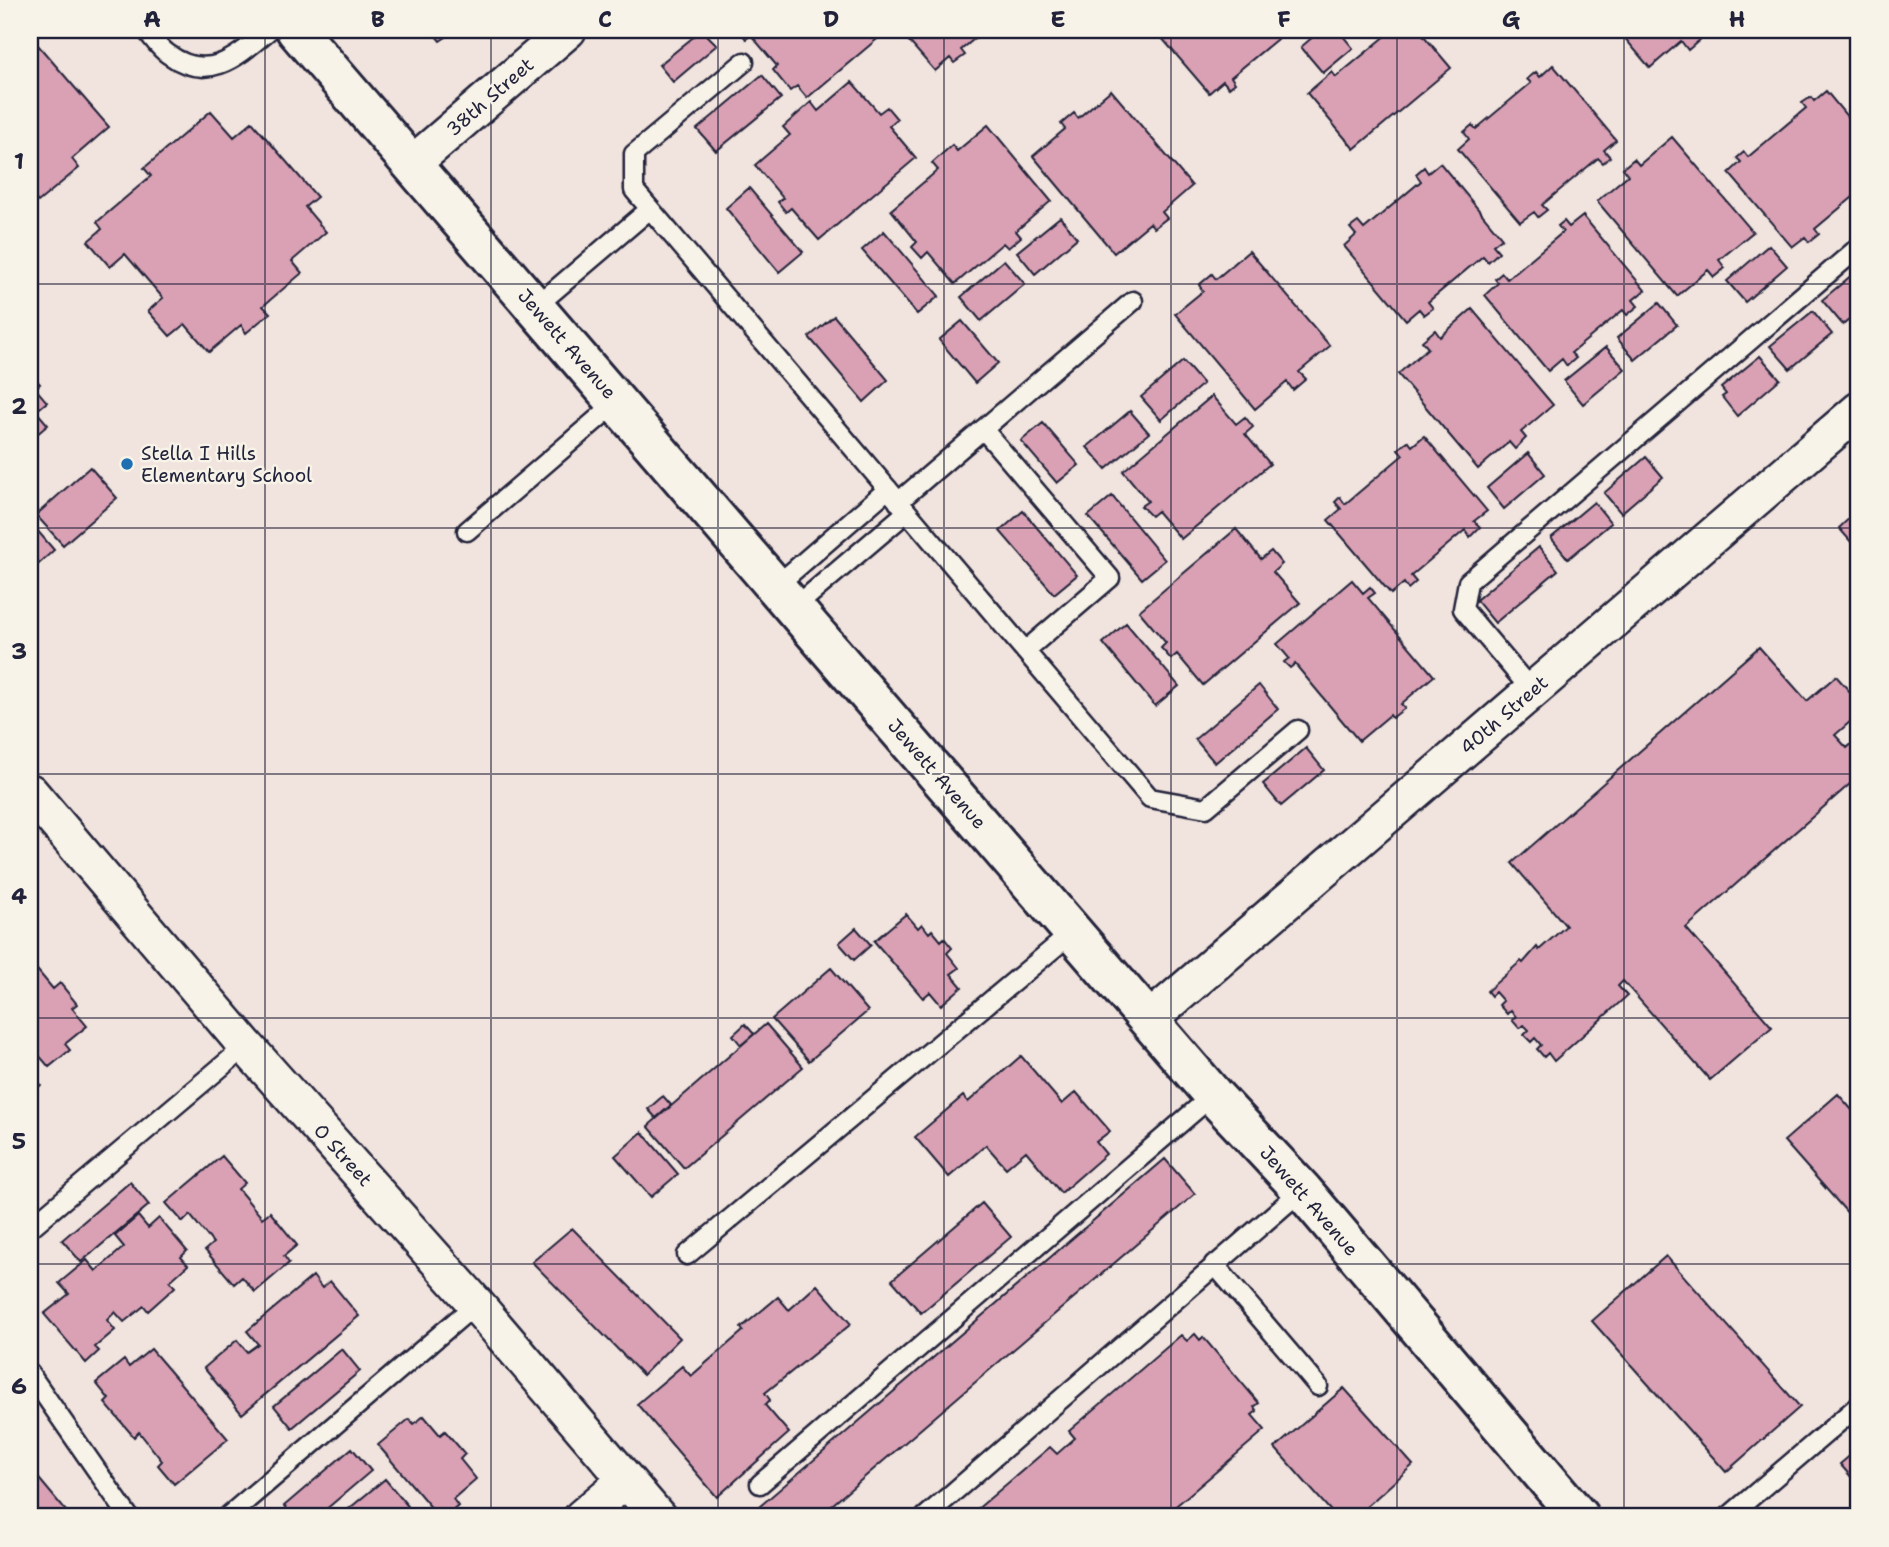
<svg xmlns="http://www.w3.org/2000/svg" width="1889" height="1547" viewBox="0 0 1889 1547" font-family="'Shantell Sans',sans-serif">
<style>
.building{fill:#d9a1b3;stroke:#22223b;stroke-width:2}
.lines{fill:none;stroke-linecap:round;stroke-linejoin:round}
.lane-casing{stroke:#22223b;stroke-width:23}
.street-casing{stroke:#22223b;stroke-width:40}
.secondary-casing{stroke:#22223b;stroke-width:44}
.lane{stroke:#f7f3e8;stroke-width:18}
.street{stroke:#f7f3e8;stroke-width:35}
.secondary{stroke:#f7f3e8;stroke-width:38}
.grid{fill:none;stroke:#22223b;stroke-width:2;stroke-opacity:0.55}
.poi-dot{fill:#1f6fb2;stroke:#f7f3e8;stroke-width:2.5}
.labels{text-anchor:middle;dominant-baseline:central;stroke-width:5;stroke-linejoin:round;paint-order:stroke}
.street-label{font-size:19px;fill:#22223b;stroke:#f7f3e8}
.poi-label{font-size:19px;fill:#22223b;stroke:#f7f3e8;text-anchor:start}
.neatline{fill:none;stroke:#22223b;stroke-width:2.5}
.grid-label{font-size:23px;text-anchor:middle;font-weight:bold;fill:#22223b}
</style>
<rect width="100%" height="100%" fill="#f1e3dd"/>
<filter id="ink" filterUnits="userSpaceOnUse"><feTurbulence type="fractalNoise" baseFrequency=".0143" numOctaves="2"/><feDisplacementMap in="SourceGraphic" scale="14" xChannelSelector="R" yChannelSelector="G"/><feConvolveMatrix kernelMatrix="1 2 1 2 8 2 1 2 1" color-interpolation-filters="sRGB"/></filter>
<g filter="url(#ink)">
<path class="building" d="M431,30H457L440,41Z
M702,30L717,45L673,82L659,65Z
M739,30H877L882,35L807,98L797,86L790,91L773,70L777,66L751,35L746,39Z
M899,30H985L961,50L965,55L954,63L950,58L935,71Z
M1155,30H1298L1292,35L1288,30L1231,77L1235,83L1229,88L1223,81L1209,93Z
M1321,30H1338L1353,48L1323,73L1301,47Z
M1393,30H1419L1451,68L1354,149L1307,93L1332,72L1336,77Z
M1618,30H1697L1695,32L1701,39L1688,50L1681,41L1650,68Z
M37,44L109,127L72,159L79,168L38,202L31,195L30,196V50Z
M1553,65L1616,140L1604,150L1610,157L1603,163L1598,158L1542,205L1547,210L1538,217L1534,212L1520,222L1458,149L1469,139L1464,132L1472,125L1476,129L1531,83L1527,79L1536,72L1540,77Z
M762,75L781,98L716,151L697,129Z
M852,82L879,113L887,107L897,119L889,126L916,158L819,240L791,208L786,212L778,202L783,198L755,165L790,135L783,127L811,102L818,111Z
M1111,90L1192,186L1162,212L1167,218L1154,228L1150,223L1114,253L1033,156L1065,129L1061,124L1074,113L1078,118Z
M1826,91L1859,131V192L1815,229L1819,234L1809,242L1805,237L1792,247L1729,173L1741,162L1737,158L1744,152L1748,157L1806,108L1802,103L1811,97L1814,101Z
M211,111L234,137L252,122L317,197L305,207L326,232L292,261L302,273L263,306L270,313L246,333L241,325L209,352L185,324L170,336L148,311L163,298L125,254L110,267L88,241L102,229L97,222L151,176L144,168Z
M988,125L1051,201L1016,231L1021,237L1008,248L1003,243L955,284L928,252L922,258L912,247L917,242L891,210L938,170L932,163L952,145L957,151Z
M1672,137L1753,232L1719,260L1725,268L1714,277L1708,270L1677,296L1597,201L1628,175L1623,168L1634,159L1639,165Z
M1440,163L1502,238L1493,245L1499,252L1488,262L1483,256L1428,302L1433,308L1424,315L1419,309L1406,320L1344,246L1356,235L1350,228L1358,222L1364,229L1421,181L1416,174L1424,167L1428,173Z
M749,188L803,252L779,272L726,208Z
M1583,216L1645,290L1633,300L1638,306L1627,315L1623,310L1571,353L1576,358L1567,366L1562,359L1548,371L1485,295L1498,283L1495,279L1502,273L1507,279L1563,232L1558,226L1564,221L1569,227Z
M1060,217L1077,238L1035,274L1017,252Z
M884,231L939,296L917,314L862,250Z
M1769,245L1787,266L1745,302L1727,281Z
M1249,251L1330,346L1299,372L1306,379L1293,390L1287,382L1255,409L1175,314L1203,291L1199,285L1212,274L1216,279Z
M1004,260L1025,284L981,321L961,297Z
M1859,269V311L1843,325L1822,300Z
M1659,303L1677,325L1635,360L1617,338Z
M1472,309L1553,405L1521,432L1526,438L1515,449L1509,442L1478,469L1398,374L1428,348L1422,341L1435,330L1440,337Z
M1813,311L1832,334L1790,369L1770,346Z
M834,316L888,380L864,402L809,337Z
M962,321L998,363L975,383L939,340Z
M1606,347L1625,369L1583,404L1564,381Z
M1760,356L1780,379L1737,416L1722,397L1726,394L1721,388Z
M1183,361L1203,384L1161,420L1141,397Z
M30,373L40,384L35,388L47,402L36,411L48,425L30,440Z
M1212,396L1236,424L1245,417L1253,427L1245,434L1270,464L1181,539L1157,511L1151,516L1141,506L1148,501L1123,471Z
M1130,411L1149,433L1106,469L1087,447Z
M1043,423L1079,465L1057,483L1021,441Z
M1424,436L1487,511L1474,521L1480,527L1470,537L1465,530L1411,576L1416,582L1408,589L1404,583L1391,594L1328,520L1341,509L1335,502L1340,497L1345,504L1403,455L1398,449L1408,441L1412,446Z
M1528,453L1545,474L1504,509L1487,488Z
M1646,457L1663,477L1621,513L1604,493Z
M90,467L117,498L63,545L36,515Z
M1112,496L1165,560L1142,579L1088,516Z
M1594,502L1611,523L1568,559L1551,538Z
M1859,509V551L1839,528Z
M1023,511L1077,575L1054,594L1000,531Z
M30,522L54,550L30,572Z
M1236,529L1261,559L1271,551L1282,564L1273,572L1300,603L1203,685L1177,654L1171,659L1161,648L1166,643L1139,611Z
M1539,547L1558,570L1495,623L1476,600Z
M1352,580L1363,593L1370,587L1375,593L1368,598L1434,676L1401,704L1405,708L1392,718L1390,715L1359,741L1295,664L1290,668L1284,662L1289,658L1277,644Z
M1126,623L1179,686L1155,706L1103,643Z
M1759,647L1807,701L1836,676L1859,702V714L1835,735L1847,748L1859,737V776L1686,928L1772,1027L1710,1080L1623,981L1618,986L1627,996L1554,1061L1548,1053L1544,1057L1537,1049L1541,1045L1535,1038L1531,1042L1524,1035L1529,1030L1524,1025L1519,1028L1512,1020L1516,1017L1511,1010L1507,1014L1499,1005L1503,1001L1495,992L1491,996L1487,991L1521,961L1523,963L1537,947L1539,950L1566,926L1512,863Z
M1259,685L1278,709L1215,763L1195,739Z
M1306,748L1324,770L1281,806L1263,784Z
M906,914L918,928L922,924L929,933L932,930L941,941L944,938L952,948L947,953L959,968L951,974L962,987L941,1005L930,992L923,998L874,941Z
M856,928L871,945L854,960L839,943Z
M33,965L53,989L60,983L77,1004L72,1008L87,1026L65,1044L70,1050L49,1067L30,1045V969Z
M831,968L868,1011L809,1061L772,1019Z
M745,1024L754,1034L741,1045L733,1035Z
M766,1024L803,1067L684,1168L648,1126Z
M1021,1056L1062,1104L1076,1092L1110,1131L1096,1142L1106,1154L1061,1193L1026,1151L1006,1168L986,1145L949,1177L915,1137L963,1096L968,1102Z
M30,1071L41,1085L30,1095Z
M1838,1094L1859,1118V1226L1784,1141Z
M663,1096L671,1105L656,1118L648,1109Z
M642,1132L678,1174L651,1197L615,1156Z
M222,1156L245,1183L238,1189L262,1218L270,1212L297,1245L284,1256L289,1263L255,1292L242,1277L234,1284L205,1250L213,1243L190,1215L183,1222L166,1203Z
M1165,1159L1195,1194L818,1517H756L752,1513Z
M130,1182L149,1205L81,1262L62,1240Z
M982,1203L1011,1237L921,1313L892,1280Z
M138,1216L148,1228L159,1218L187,1251L181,1257L188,1265L170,1281L175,1287L148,1311L144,1306L124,1322L115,1312L107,1320L115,1330L95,1347L99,1351L86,1363L44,1314L69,1294L59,1283L87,1260L96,1271L124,1247L115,1236Z
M572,1228L680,1338L643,1375L532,1262Z
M1666,1256L1800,1407L1726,1472L1592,1321Z
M313,1276L322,1288L330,1281L359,1316L242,1414L204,1368L237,1340L247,1352L258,1344L247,1331Z
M817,1285L851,1324L765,1393L770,1400L765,1405L789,1433L717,1497L637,1404L682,1366L691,1376L743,1331L741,1328L778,1297L789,1310Z
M1195,1334L1200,1340L1203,1337L1259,1403L1254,1407L1257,1411L1252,1415L1265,1430L1163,1517H968L1050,1447L1057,1454L1075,1438L1069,1431L1181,1335L1187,1341Z
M151,1349L228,1439L174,1484L158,1465L162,1461L139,1432L134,1437L105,1403L109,1399L96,1383L124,1360L129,1367Z
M342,1349L360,1371L292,1428L274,1406Z
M1344,1388L1413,1465L1355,1517H1336L1275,1448Z
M424,1416L440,1435L445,1431L465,1454L460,1459L476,1479L453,1499L458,1506L445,1517H439L378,1445L409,1419L414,1424Z
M352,1448L371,1471L317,1517H294L284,1506Z
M1859,1448V1486L1840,1464Z
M30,1468L71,1517H30Z
M385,1479L417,1517H339Z"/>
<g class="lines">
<defs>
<path id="lane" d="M146,30C153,38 159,48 168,54C209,84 238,56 269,30
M744,62L634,154V190L1150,798L1206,808L1298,730
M535,307L650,209
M983,429L1110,578L1025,651
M898,502L1133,301
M467,531L617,402
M776,586L888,489
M794,608L907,512
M1532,691L1463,609L1468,582L1859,247
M30,1228L246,1046
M687,1255L1073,932
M1214,1264L1318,1386
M30,1374L129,1517
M760,1484L1213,1095
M227,1517L476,1304
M925,1517L1302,1190
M1728,1517L1859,1405"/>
<path id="street" d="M412,164L568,30
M30,792L246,1046L476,1304L658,1517
M1149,1020L1859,410
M582,1517L626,1480"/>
<path id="secondary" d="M296,30L1213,1095L1302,1190L1579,1517"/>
</defs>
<use href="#lane" class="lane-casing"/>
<use href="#street" class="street-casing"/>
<use href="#secondary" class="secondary-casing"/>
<use href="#lane" class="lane"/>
<use href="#street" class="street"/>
<use href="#secondary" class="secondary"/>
</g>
</g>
<path class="grid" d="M265,30V1517M491,30V1517M718,30V1517M944,30V1517M1171,30V1517M1397,30V1517M1624,30V1517M30,284H1859M30,528H1859M30,774H1859M30,1018H1859M30,1264H1859"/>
<circle class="poi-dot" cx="127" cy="464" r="7"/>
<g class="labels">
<g class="street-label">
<text transform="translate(490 97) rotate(-41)">38th Street</text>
<text transform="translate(567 344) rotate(49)">Jewett Avenue</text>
<text transform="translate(1504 715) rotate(-41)">40th Street</text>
<text transform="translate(937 774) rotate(49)">Jewett Avenue</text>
<text transform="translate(343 1155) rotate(48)">O Street</text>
<text transform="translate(1309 1201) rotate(49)">Jewett Avenue</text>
</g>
<g class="poi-label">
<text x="141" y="453">Stella I Hills<tspan x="141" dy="22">Elementary School</tspan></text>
</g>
</g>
<rect width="1889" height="1547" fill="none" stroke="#f7f3e8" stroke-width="77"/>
<rect x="38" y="38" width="1812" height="1470" class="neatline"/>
<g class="grid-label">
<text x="152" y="27">A</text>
<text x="378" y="27">B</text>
<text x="605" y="27">C</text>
<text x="831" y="27">D</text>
<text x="1058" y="27">E</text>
<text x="1284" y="27">F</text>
<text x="1511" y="27">G</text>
<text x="1737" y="27">H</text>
<text x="19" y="169">1</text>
<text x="19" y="414">2</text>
<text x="19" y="659">3</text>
<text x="19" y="904">4</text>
<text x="19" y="1149">5</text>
<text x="19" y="1394">6</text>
</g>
</svg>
